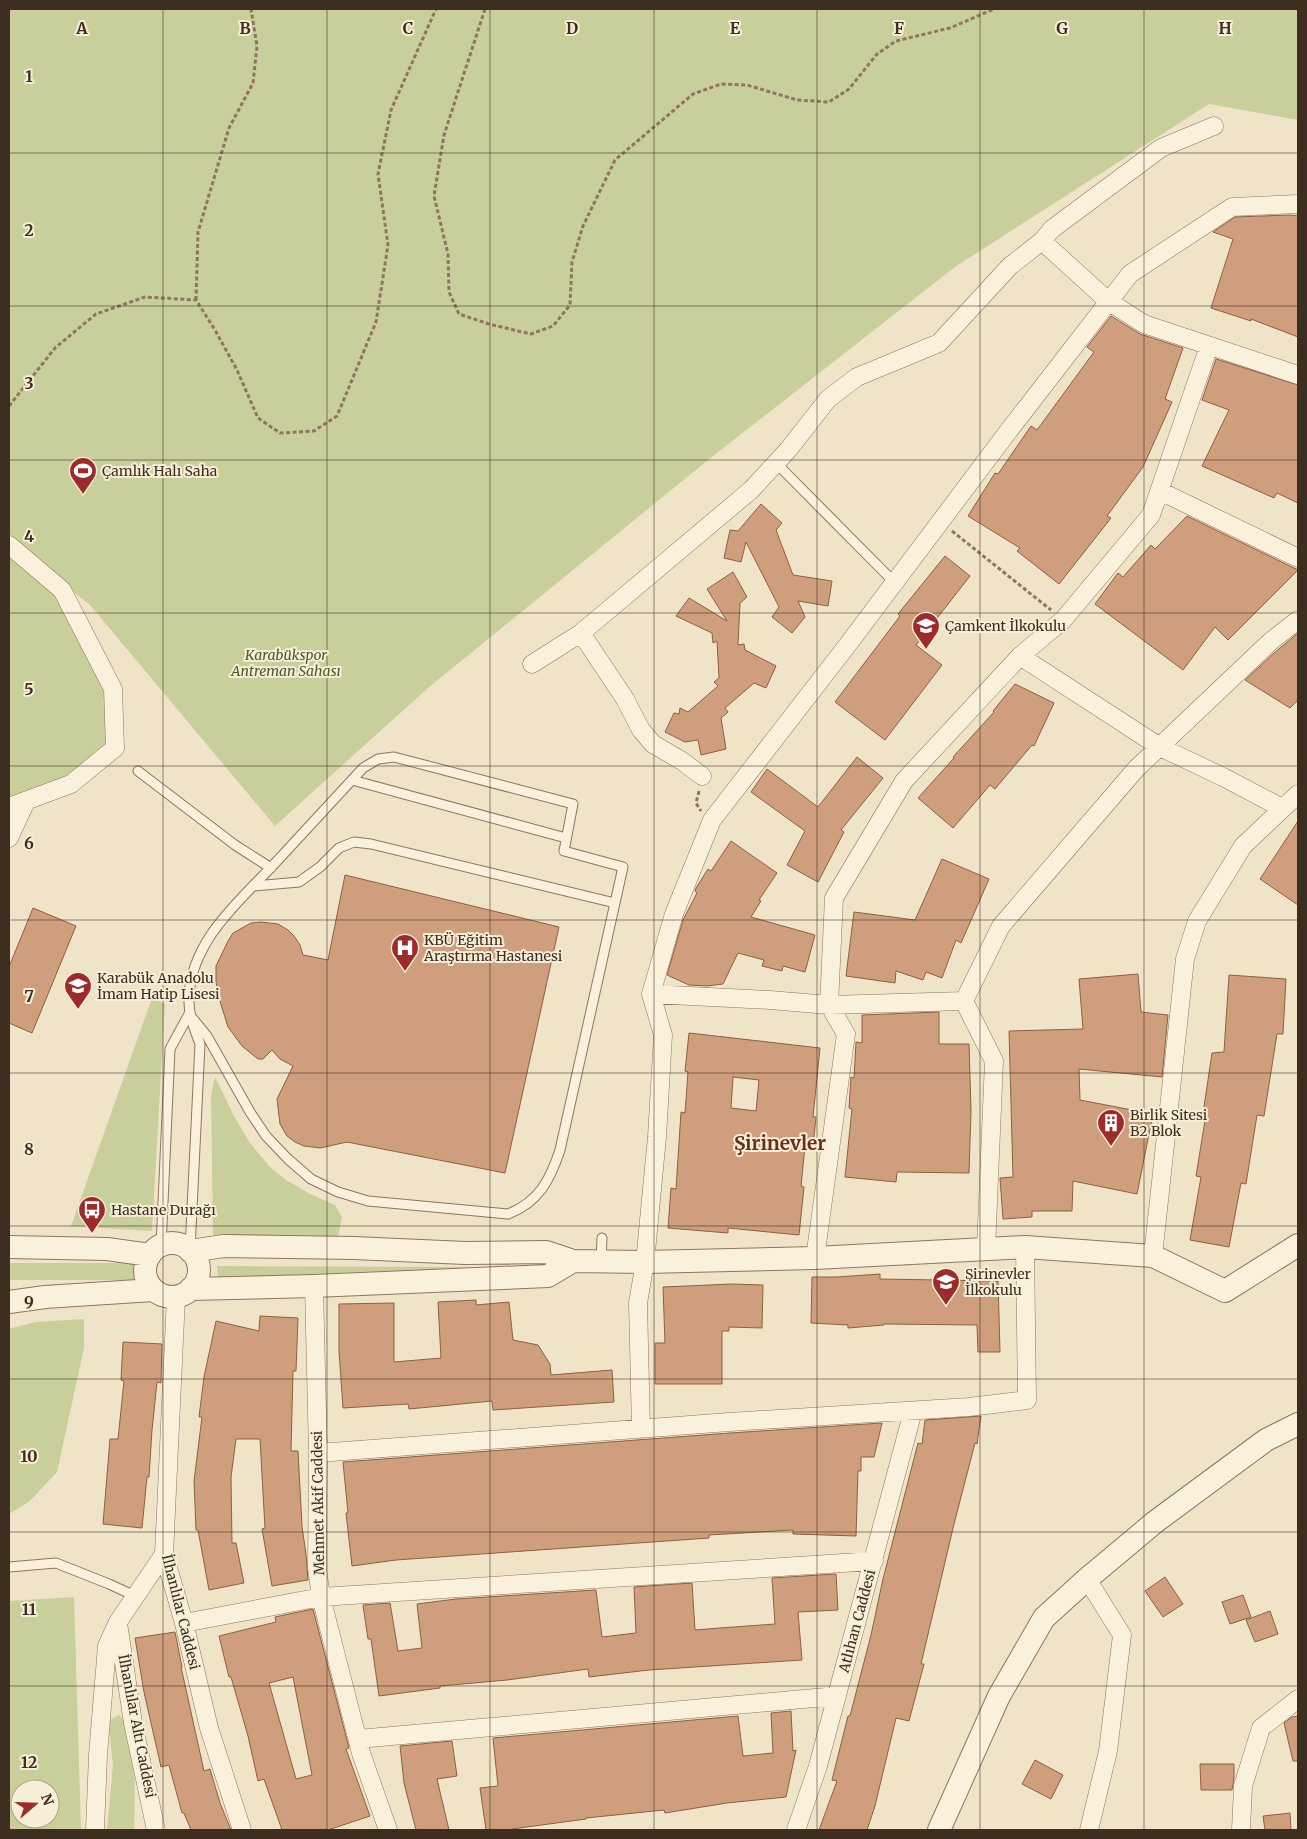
<svg xmlns="http://www.w3.org/2000/svg" width="1307" height="1839" viewBox="0 0 1307 1839" font-family="Merriweather,serif">
<style>
.green{fill:#c9cf9b;fill-rule:evenodd}
.building{fill:#cf9f7d;stroke:#8d5f41;fill-rule:evenodd}
.lines{fill:none;stroke-linecap:round;stroke-linejoin:round}
.service-casing{stroke:#8d765c;stroke-width:11}
.minor-casing{stroke:#8d765c;stroke-width:19}
.tertiary-casing{stroke:#8d765c;stroke-width:24}
.path{stroke:#8d765c;stroke-width:3;stroke-dasharray:4 2.5;stroke-linecap:butt}
.service{stroke:#faf1dc;stroke-width:9}
.minor{stroke:#faf1dc;stroke-width:18}
.tertiary{stroke:#faf1dc;stroke-width:22}
.grid{fill:none;stroke:#3d2e20;stroke-width:1;stroke-opacity:0.55}
.labels{text-anchor:middle;dominant-baseline:central;stroke-width:4;stroke-linejoin:round;paint-order:stroke}
.poi-label{font-size:14px;fill:#3d2e20;stroke:#f7eed8;text-anchor:start}
.park-label{font-size:14px;font-style:italic;fill:#4d5a26;stroke:#f7eed8}
.street-label{font-size:14px;fill:#3d2e20;stroke:#f7eed8}
.district-label{font-size:19px;font-weight:bold;fill:#6b2e1e;stroke:#f7eed8}
.grid-label{font-size:16px;text-anchor:middle;font-weight:bold;fill:#3d2e20;stroke:#f7eed8;stroke-width:4;stroke-linejoin:round;paint-order:stroke}
</style>
<rect width="100%" height="100%" fill="#f0e4c8"/>
<path class="green" d="M9,9H1298V120L1209,104L955,267L713,456L428,688L275,826L90,605L9,541Z
M9,545L62,590L113,689L115,748L26,801L9,840Z
M152,998L165,1004L152,1231L71,1226Z
M215,1077L234,1116L250,1143L269,1166L286,1180L310,1194L335,1205L342,1217L338,1236L213,1235L211,1095Z
M9,1263H137L138,1280H9Z
M217,1266L476,1267L218,1278Z
M84,1319V1348L57,1472L30,1501L9,1514V1329L35,1322Z
M74,1597L81,1830H9V1601ZM20,1789H50V1819H20Z
M119,1715C138,1737 135,1801 134,1830H107L113,1765L109,1730L110,1720Z"/>
<path class="building" d="M1290,215L1298,216V337L1251,319V321L1211,308L1233,239L1213,232L1235,217Z
M1111,316L1140,334L1183,348L1165,399L1172,402L1143,467L1107,516L1111,518L1059,584L1017,551L1020,548L968,516L995,473L998,474L1031,426L1037,430L1094,352L1087,347Z
M1216,359L1298,385V503L1277,493L1274,498L1202,466L1229,410L1202,400Z
M761,504L782,523L776,530L793,575L832,581L828,606L798,601L805,617L792,633L772,617L779,607L746,542L741,562L724,558L730,530L738,531Z
M1187,516L1298,570L1228,640L1215,627L1183,670L1095,604L1118,573L1123,577L1151,545L1155,549Z
M945,556L970,576L916,645L942,665L885,740L835,702L900,616L898,614Z
M733,572L747,597L740,603L738,645L744,644L745,650L776,666L766,688L754,683L725,708L728,712L721,718L726,749L701,755L698,740L685,742L665,732L674,713L679,714L680,708L688,712L718,686L714,682L719,678L717,641L713,643L712,633L676,616L689,598L727,621L707,589Z
M1298,633V700L1290,708L1245,680L1273,654Z
M1015,684L1054,703L1034,746L1032,745L995,789L990,785L953,828L918,798L954,758L953,757L994,712L993,711Z
M857,757L883,778L841,830L844,832L818,882L787,865L805,831L751,792L767,769L818,807Z
M1298,821V905L1260,879Z
M731,841L777,873L759,900L761,901L751,917L815,935L805,972L783,966L782,971L762,966L764,960L738,953L723,984L707,986L689,985L667,975L683,920L697,893L695,891L696,888L708,869L711,871Z
M942,859L989,879L961,943L956,940L942,978L926,972L923,980L896,971L895,983L846,976L854,912L915,920Z
M345,875L559,927L505,1173L347,1142L320,1148L304,1146L295,1142L287,1136L280,1124L277,1099L293,1066L280,1059L272,1050L263,1059H258L242,1046L228,1027L219,998L216,982V966L228,941L233,933L251,923L261,922L278,924L288,930L294,936L300,945L303,955L328,960Z
M33,908L76,926L32,1033L9,1023V967Z
M1138,974L1141,1012L1168,1015L1162,1077L1079,1069L1080,1100L1153,1114L1137,1194L1073,1181L1072,1211H1032V1217L1003,1219L1000,1178L1013,1177L1009,1031L1083,1029L1079,979Z
M1229,975L1286,979L1283,1034H1277L1264,1116L1257,1115L1246,1184L1241,1183L1229,1247L1190,1240L1201,1177L1196,1176L1207,1108L1204,1107L1212,1053L1224,1052Z
M939,1012V1044H969L971,1111L969,1173L897,1172L896,1182L845,1177L852,1109L849,1108L851,1077L854,1078L856,1042L862,1043V1015Z
M689,1033L820,1048L813,1117H816L813,1147L805,1146L801,1186L804,1187L799,1235L728,1228V1233L668,1228L671,1188L676,1189L681,1112L685,1113L688,1072L685,1071ZM733,1077L759,1080L756,1111L731,1108Z
M880,1274V1279L998,1281L1000,1352H978L977,1325L884,1324V1325L848,1328V1325L811,1323L812,1277H837Z
M732,1284L763,1285L762,1328L729,1327V1331H722V1384H655V1343H665L663,1287Z
M476,1300V1305L509,1302L513,1340L538,1345L550,1364L551,1375L612,1370L614,1402L493,1410L492,1401L409,1409L408,1404L343,1408L339,1351V1304L394,1303V1362L441,1358L438,1302Z
M260,1316L298,1318L296,1371H293L291,1451H298L302,1526L306,1555L308,1580L272,1586L262,1529L265,1528L260,1439H236L231,1477L232,1543H236L244,1583L209,1590L198,1530H196L194,1481L202,1417H199L204,1377L216,1321L259,1331Z
M123,1342L162,1344L161,1383L157,1382L152,1430L149,1477H147L142,1528L103,1524L110,1439H118L124,1381L121,1380Z
M981,1416L977,1444L975,1443L954,1524L921,1664H924L909,1721L896,1718L875,1806L867,1830H819L837,1781L832,1780L848,1716H850L871,1635L883,1579L918,1443L922,1444L925,1420Z
M882,1423L874,1457H861V1471H858L856,1536L793,1534V1530L709,1535V1538L396,1560L352,1566L346,1513H348L343,1462L730,1433Z
M836,1574L838,1610L798,1612L802,1660L649,1670L589,1677L588,1669L507,1680L440,1686V1688L379,1696L371,1639H368L363,1605L390,1603L398,1651L422,1648L417,1604L456,1599L596,1590L602,1637L636,1633L634,1587L692,1583L695,1630L720,1628L775,1624L772,1578Z
M1165,1577L1183,1604L1163,1617L1145,1591Z
M1243,1595L1251,1617L1230,1624L1222,1602Z
M313,1609L349,1748L346,1749L370,1816L328,1830H282L264,1779L258,1781L248,1736L231,1677H229L219,1636L276,1622L275,1617ZM293,1677L312,1775L296,1779L269,1683Z
M1270,1611L1278,1634L1255,1642L1246,1620Z
M175,1632L182,1667H181L204,1771L210,1769L220,1803L231,1830H191L184,1813H182L169,1765L161,1767L144,1692L135,1638Z
M791,1711L793,1751L796,1750L786,1797L727,1803L665,1813L664,1810L586,1818V1819L512,1829L513,1830H486L480,1788L498,1786L493,1738L738,1716L743,1756L773,1753L771,1713Z
M1298,1716V1761H1293L1284,1723L1292,1717Z
M452,1741L457,1776L437,1779L449,1830H416L404,1783L400,1746Z
M1035,1760L1063,1775L1051,1799L1022,1784Z
M1200,1764H1234V1778L1232,1790H1201Z
M1290,1813L1291,1830H1265L1263,1816Z"/>
<g class="lines">
<defs>
<path id="service" d="M776,463L894,582
M138,771L235,845L271,868
M352,780L566,838
M254,886L299,882L320,867L339,848L354,842L371,844L615,903
M189,1014L207,1036L250,1112L266,1136L288,1159L311,1179L338,1192L368,1201L508,1214C539,1202 550,1180 560,1150L623,867L564,851L573,804L394,757L378,759L363,768C335,798 307,829 278,860C243,898 191,939 189,997C188,1014 194,1028 200,1044L190,1250
M161,1246L170,1049L189,1014
M601,1261L602,1238
M9,1567L56,1563L109,1584L135,1596"/>
<path id="minor" d="M1042,241L1108,301L1144,324L1298,375
M1160,491L1298,558
M9,545L62,590L113,689L115,748L71,784L9,807
M581,633L625,699L641,730L653,744L682,761L702,776
M1020,656L1160,747L1223,777L1282,808
M532,664L581,633L751,490L788,450L828,399L857,377L939,343L1010,266L1042,241L1052,229L1161,148L1214,126
M9,838L26,801
M651,994L770,1000L829,1005L964,1001
M986,1249L994,1061L964,1001L1001,926L1136,769L1271,641L1298,620
M1153,1256L1185,959L1197,921L1243,846L1298,794
M815,1258L846,1034L829,1005L834,898L904,781L1020,656L1063,620L1151,515L1209,346
M314,1286L318,1453L317,1568L321,1597L361,1753L388,1830
M176,1297L164,1554L184,1623L209,1728L242,1830
M641,1429L638,1303L645,1262L657,1137L663,1035L651,994L674,914L712,820L846,647L1007,433L1130,274L1232,207L1298,204
M318,1453L729,1422L969,1407L1027,1400L1025,1247
M1087,1579L1122,1635L1108,1751L1089,1830
M118,1623L133,1723L156,1830
M184,1623L321,1597L874,1561
M358,1739L837,1696
M95,1830L98,1755L107,1646L118,1622L164,1554
M796,1830L818,1766L913,1411
M1241,1830L1243,1786L1261,1728L1298,1699"/>
<path id="tertiary" d="M145 1270a27 27 0 1 1 54 0a27 27 0 1 1-54 0Z
M9,1247L107,1249L150,1255
M190,1251L224,1246L354,1248L465,1253L546,1252L573,1261L645,1262L815,1258L1025,1247L1153,1256L1225,1291L1298,1245
M190,1289L314,1286L548,1276L573,1261
M9,1302L45,1297L153,1290
M939,1830L999,1696L1044,1618L1087,1579L1155,1522L1266,1440L1298,1424"/>
</defs>
<use href="#service" class="service-casing"/>
<use href="#minor" class="minor-casing"/>
<use href="#tertiary" class="tertiary-casing"/>
<path class="path" d="M485,9L444,135L434,196L448,254L449,292L459,314L489,324L531,334L553,326L570,305L572,262L583,226L615,160L693,94L721,84L747,85L797,100L829,102L849,89L877,54L896,41L950,28L994,9
M196,300L198,232L229,128L253,83L257,46L251,9
M9,406L55,348L96,314L145,297L196,300L215,330L237,370L258,418L280,433L314,431L337,416L376,322L388,245L378,174L391,110L436,9
M952,531L1051,610
M699,791L696,803L701,811"/>
<use href="#service" class="service"/>
<use href="#minor" class="minor"/>
<use href="#tertiary" class="tertiary"/>
</g>
<path class="grid" d="M163,9V1830M327,9V1830M490,9V1830M654,9V1830M817,9V1830M980,9V1830M1144,9V1830M9,153H1298M9,306H1298M9,460H1298M9,613H1298M9,766H1298M9,920H1298M9,1073H1298M9,1226H1298M9,1379H1298M9,1532H1298M9,1686H1298"/>
<defs>
<symbol id="stadium-pin" viewBox="-11 -11 22 30"><path d="M0 17L-7.5 6A9.5 9.5 0 1 1 7.5 6Z" fill="#9e2a2b" stroke="#f7eed8"/><path d="M0-5a6.5 5 0 1 0 0 10a6.5 5 0 1 0 0-10ZM-3.5-1.8h7v3.6h-7Z" fill="#fff"/></symbol>
<symbol id="school-pin" viewBox="-11 -11 22 30"><path d="M0 17L-7.5 6A9.5 9.5 0 1 1 7.5 6Z" fill="#9e2a2b" stroke="#f7eed8"/><path d="M0-5L7-2L0 1L-7-2ZM-4 1L0 2.5L4 1V4Q0 6-4 4Z" fill="#fff"/></symbol>
<symbol id="hospital-pin" viewBox="-11 -11 22 30"><path d="M0 17L-7.5 6A9.5 9.5 0 1 1 7.5 6Z" fill="#9e2a2b" stroke="#f7eed8"/><path d="M-5-5h3v3.5h4V-5h3V5h-3V1.5h-4V5h-3Z" fill="#fff"/></symbol>
<symbol id="building-pin" viewBox="-11 -11 22 30"><path d="M0 17L-7.5 6A9.5 9.5 0 1 1 7.5 6Z" fill="#9e2a2b" stroke="#f7eed8"/><path d="M-4-6H4V6H1V3H-1V6H-4ZM-2.5-4.3h1.7v1.8h-1.7ZM.8-4.3h1.7v1.8H.8ZM-2.5-1h1.7V.8h-1.7ZM.8-1h1.7V.8H.8Z" fill="#fff"/></symbol>
<symbol id="bus-pin" viewBox="-11 -11 22 30"><path d="M0 17L-7.5 6A9.5 9.5 0 1 1 7.5 6Z" fill="#9e2a2b" stroke="#f7eed8"/><path d="M-5-6H5V4H4V6H2V4H-2V6H-4V4H-5ZM-3.5-4V0h7V-4ZM-3.5 1.2v1.5H-2V1.2ZM2 1.2v1.5H3.5V1.2Z" fill="#fff"/></symbol>
</defs>
<g fill-rule="evenodd">
<use href="#stadium-pin" x="67" y="455" width="32" height="43"/>
<use href="#school-pin" x="910" y="610" width="32" height="43"/>
<use href="#hospital-pin" x="389" y="932" width="32" height="43"/>
<use href="#school-pin" x="62" y="970" width="32" height="43"/>
<use href="#building-pin" x="1095" y="1107" width="32" height="43"/>
<use href="#bus-pin" x="76" y="1194" width="32" height="43"/>
<use href="#school-pin" x="930" y="1266" width="32" height="43"/>
</g>
<g class="labels">
<g class="poi-label">
<text x="102" y="471">Çamlık Halı Saha</text>
<text x="945" y="626">Çamkent İlkokulu</text>
<text x="424" y="940">KBÜ Eğitim<tspan x="424" dy="16">Araştırma Hastanesi</tspan></text>
<text x="97" y="978">Karabük Anadolu<tspan x="97" dy="16">İmam Hatip Lisesi</tspan></text>
<text x="1130" y="1115">Birlik Sitesi<tspan x="1130" dy="16">B2 Blok</tspan></text>
<text x="111" y="1210">Hastane Durağı</text>
<text x="965" y="1274">Şirinevler<tspan x="965" dy="16">İlkokulu</tspan></text>
</g>
<g class="park-label">
<text x="286" y="655">Karabükspor<tspan x="286" dy="16">Antreman Sahası</tspan></text>
</g>
<g class="street-label">
<text transform="translate(318 1503) rotate(-91)">Mehmet Akif Caddesi</text>
<text transform="translate(181 1612) rotate(76)">İlhanlılar Caddesi</text>
<text transform="translate(857 1621) rotate(-75)">Atlıhan Caddesi</text>
<text transform="translate(137 1726) rotate(79)">İlhanlılar Altı Caddesi</text>
</g>
<g class="district-label">
<text x="780" y="1143">Şirinevler</text>
</g>
</g>
<g class="grid-label">
<text x="82" y="34">A</text>
<text x="245" y="34">B</text>
<text x="408" y="34">C</text>
<text x="572" y="34">D</text>
<text x="735" y="34">E</text>
<text x="899" y="34">F</text>
<text x="1062" y="34">G</text>
<text x="1225" y="34">H</text>
<text x="29" y="82">1</text>
<text x="29" y="236">2</text>
<text x="29" y="389">3</text>
<text x="29" y="542">4</text>
<text x="29" y="695">5</text>
<text x="29" y="849">6</text>
<text x="29" y="1002">7</text>
<text x="29" y="1155">8</text>
<text x="29" y="1308">9</text>
<text x="29" y="1462">10</text>
<text x="29" y="1615">11</text>
<text x="29" y="1768">12</text>
</g>
<rect width="1307" height="1839" fill="none" stroke="#3d2e20" stroke-width="20"/>
<g transform="translate(35 1804) rotate(70)"><circle r="24" fill="#f7eed8" stroke="#ada18e"/>
<path d="M0-4L9 19L0 12L-9 19Z" fill="#9e2a2b"/>
<text y="-8" font-size="14" font-weight="bold" text-anchor="middle" fill="#3d2e20">N</text>
</g>
</svg>
